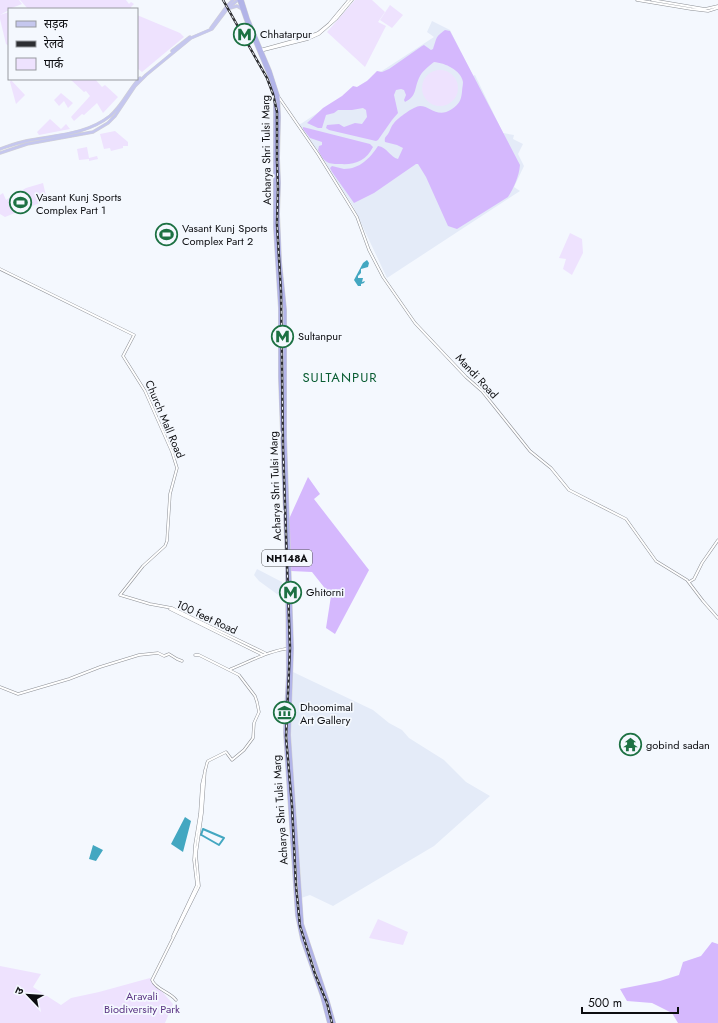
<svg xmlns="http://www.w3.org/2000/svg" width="718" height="1023" viewBox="0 0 718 1023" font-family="Jost,'Noto Sans Devanagari',sans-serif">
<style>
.built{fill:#e4ebf8}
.green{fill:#eee2fe}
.forest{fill:#d5b8fd}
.water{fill:#43a7c1}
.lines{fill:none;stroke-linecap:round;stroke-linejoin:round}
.canal{stroke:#43a7c1;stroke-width:2}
.tertiary-casing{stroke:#8d9096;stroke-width:3}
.secondary-casing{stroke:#8d9096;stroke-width:3}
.primary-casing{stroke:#d3d3d4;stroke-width:3.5}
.trunk-casing{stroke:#d3d3d4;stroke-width:4}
.tertiary{stroke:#fff;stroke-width:2}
.secondary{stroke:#fff;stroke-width:2}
.primary{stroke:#c5c7ee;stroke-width:2.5}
.trunk{stroke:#b2b4e8;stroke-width:3}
.rail-casing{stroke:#2d2e32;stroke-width:2.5}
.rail{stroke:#f4f8fe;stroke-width:1;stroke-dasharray:3;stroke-linecap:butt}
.labels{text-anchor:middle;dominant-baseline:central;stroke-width:3.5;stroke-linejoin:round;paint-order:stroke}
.shield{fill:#f4f8fe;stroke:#525457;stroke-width:1}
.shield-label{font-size:10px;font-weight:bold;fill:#0c0d10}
.poi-label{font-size:11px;fill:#0c0d10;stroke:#f4f8fe;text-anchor:start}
.street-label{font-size:11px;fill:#0c0d10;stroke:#f4f8fe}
.park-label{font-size:11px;fill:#5b3584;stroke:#f4f8fe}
.quarter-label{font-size:13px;letter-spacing:1px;fill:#095c32;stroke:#f4f8fe}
</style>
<rect width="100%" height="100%" fill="#f4f8fe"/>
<path class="built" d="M432,21L450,30L473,76L475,75L503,133L514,135L513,139L523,144L518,154L524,166L514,187L520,191L387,278L353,206L299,125L434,37L427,32Z
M257,569L282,582L281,597L259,581L254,575Z
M293,672L373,710L389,723L402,730L409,738L444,760L466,782L490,796L434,846L333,906L310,895L301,898L290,738Z"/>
<path class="green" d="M0,0H19L22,4L9,9V10L0,15Z
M20,0H126L129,4L131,2L134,4L131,7V9H28Z
M355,0H372L385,12L378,22L386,26L365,67L327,32Z
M390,5L403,15L392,28L380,20Z
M9,12V46L6,44L0,19V15Z
M137,15L180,33L184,37L142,72L137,68Z
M422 88a18 18 0 1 1 36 0a18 18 0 1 1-36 0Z
M70,79H95L102,87L105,85L118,97L103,113L97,103L84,115L82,114L74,121L71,117L90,96L86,91L84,92Z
M11,80L25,95L16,104L10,82Z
M61,93L73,103L68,108L64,101L59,106L54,100Z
M50,119L61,129L66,124L70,129L39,135L37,132Z
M115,131L128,142V146H123V148L111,151L110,148L104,149L100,134Z
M87,147L89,158L97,156L98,159L89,161V159L79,160L77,149Z
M43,183L47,200L5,217L0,214V195L3,193L6,200L26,188Z
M161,225L175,228L173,241L160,239Z
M570,233L582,239L583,253L572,275L563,269L566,259L559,258Z
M378,919L408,932L403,945L369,938Z
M0,966L41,974L33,987L61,1005L71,998L99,992L150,978L173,1004L165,1023H0Z"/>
<path class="forest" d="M445,30L450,31L520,165C519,176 514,188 508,197L457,229L448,226L426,177L418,164H416L374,193L354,203L332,172L330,168L332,166C336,167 340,168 344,169C360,169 370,158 378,146C387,147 390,157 398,159L403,148L397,145L385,142C384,137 386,137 388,134C390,131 391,126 394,123C398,118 414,106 420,106C431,106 437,119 452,109C459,104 461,101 462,92C462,89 463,85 463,82C461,70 445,63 434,62C429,66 422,71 419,78C414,89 417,96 405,102L404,100L406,95L404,90L401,89L396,90L394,95L398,113L392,120L378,140L376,141L329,130L326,128L327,125L339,124L344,127L355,123L362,124L367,117L366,110L363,108L352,110H338L334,113L326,115L322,128H318L307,123L323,108L342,96L353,86L357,87L367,81L377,71L382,72L389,69L422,46L424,45L431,50L433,49C437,38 435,37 445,30Z
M303,127L370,144L373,147C366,161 355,165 340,164C336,164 330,164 327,162C323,160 320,154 318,150L319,146L322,145V142L310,138L303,129Z
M308,477L320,494L314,499L369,570L335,634L326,628L331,596L312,572L291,571L289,519Z
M712,942L718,944V1023H678L672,1013L652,1003L627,1001L620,989L660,981L679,975L683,962L701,956Z"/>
<path class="water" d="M367,260L369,263L368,267L361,269V273L358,276V278H363L362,282L365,281L364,283L361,284V286H358L354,280L363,263Z
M185,817L191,821L183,852L171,844Z
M93,845L103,850L96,861L89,859Z"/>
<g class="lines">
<path class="canal" d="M203,829L224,838L219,845L198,833L201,835Z"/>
<defs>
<path id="tertiary" d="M278,96L318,154L346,199L357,217L369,250L383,277L415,323L466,377L482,391L530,451L551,468L569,490L626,519L656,561L687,580L703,601L718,618
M0,269L134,335L123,356L145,391L172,452L177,468L170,494L167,541L165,546L143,566L120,595L150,604L172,608L265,653
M689,582L694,579L702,563L718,540
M170,609L263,655
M231,669C251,661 270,650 292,648
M0,687L18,694L69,679L100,667L139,655L158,653L164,656L169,654L177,659L182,661
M173,936L197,885L194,860L195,845L200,814L202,784L207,763L208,761L226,752L232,760L244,750L253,738L254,723L259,712L257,702L255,696L239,675L199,655H195
M176,1000C170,992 155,989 152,980L199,886L196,854L202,813L205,770"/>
<path id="secondary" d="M637,0L691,9L708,11L718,8
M652,0L705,9L718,6
M260,50L307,37L318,33L329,24L349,0
M260,51L308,39L319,34L336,19L352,0"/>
<path id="primary" d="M230,8L237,6L242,9
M211,28L227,6L233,0
M172,51L190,37
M0,149C9,146 17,143 26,141C55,135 86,135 110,116C123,105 129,89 140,78
M0,153L27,144L93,132L108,123L115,116L135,86L146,75L191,38L212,29L228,8L238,0"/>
<path id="trunk" d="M239,0L246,20L272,82L275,96V227L280,308V377L287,567L288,675L285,732L297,915L302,939L322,996L329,1023
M242,0L248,19L270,71L278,96L279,117L278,158L279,183L278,214L280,262L285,310V437L292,648L289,735L302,924L328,1002L334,1023"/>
</defs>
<use href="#tertiary" class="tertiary-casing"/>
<use href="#secondary" class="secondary-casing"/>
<use href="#primary" class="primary-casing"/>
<use href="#trunk" class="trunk-casing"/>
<use href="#tertiary" class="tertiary"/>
<use href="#secondary" class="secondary"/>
<use href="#primary" class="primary"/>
<use href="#trunk" class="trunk"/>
<defs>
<path id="rail" d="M223,0L267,78L273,94L277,112V161L278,189L277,224L281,292L283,448L290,648L286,737L292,806L296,886L300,926L315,974L327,1003L332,1023"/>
</defs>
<use href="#rail" class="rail-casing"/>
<use href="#rail" class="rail"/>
</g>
<defs>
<symbol id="metro-ring" viewBox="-11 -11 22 22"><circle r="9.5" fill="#f4f8fe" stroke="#1d7143" stroke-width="1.5"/><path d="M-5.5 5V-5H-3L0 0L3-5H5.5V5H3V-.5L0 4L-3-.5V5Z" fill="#1d7143"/></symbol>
<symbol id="stadium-ring" viewBox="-11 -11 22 22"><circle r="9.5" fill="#f4f8fe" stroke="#1d7143" stroke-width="1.5"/><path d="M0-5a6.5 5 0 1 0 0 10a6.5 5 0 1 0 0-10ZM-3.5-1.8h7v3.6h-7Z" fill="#1d7143"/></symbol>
<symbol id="museum-ring" viewBox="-11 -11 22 22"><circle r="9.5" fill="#f4f8fe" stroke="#1d7143" stroke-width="1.5"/><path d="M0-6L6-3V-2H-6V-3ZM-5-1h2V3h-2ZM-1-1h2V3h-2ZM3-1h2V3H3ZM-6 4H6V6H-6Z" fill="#1d7143"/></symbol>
<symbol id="temple-ring" viewBox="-11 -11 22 22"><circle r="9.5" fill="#f4f8fe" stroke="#1d7143" stroke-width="1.5"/><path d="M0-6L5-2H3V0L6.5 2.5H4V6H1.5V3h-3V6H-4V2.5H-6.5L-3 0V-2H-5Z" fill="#1d7143"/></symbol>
</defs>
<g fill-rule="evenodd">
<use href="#metro-ring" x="232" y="22" width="25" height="25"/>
<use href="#stadium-ring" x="8" y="190" width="25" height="25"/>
<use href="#stadium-ring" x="154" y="222" width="25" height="25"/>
<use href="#metro-ring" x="270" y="324" width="25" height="25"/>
<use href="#metro-ring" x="278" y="580" width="25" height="25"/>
<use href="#museum-ring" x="272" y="700" width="25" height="25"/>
<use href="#temple-ring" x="618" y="732" width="25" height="25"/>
</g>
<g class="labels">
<rect class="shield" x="262" y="550" width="50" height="16" rx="3"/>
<g class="shield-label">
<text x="287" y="558">NH148A</text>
</g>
<g class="poi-label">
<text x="260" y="34">Chhatarpur</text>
<text x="36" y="197">Vasant Kunj Sports<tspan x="36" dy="13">Complex Part 1</tspan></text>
<text x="182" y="228">Vasant Kunj Sports<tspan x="182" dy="13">Complex Part 2</tspan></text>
<text x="298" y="336">Sultanpur</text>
<text x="306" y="592">Ghitorni</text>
<text x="300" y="707">Dhoomimal<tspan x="300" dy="13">Art Gallery</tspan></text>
<text x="646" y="745">gobind sadan</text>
</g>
<g class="street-label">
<text transform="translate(266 150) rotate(-91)">Acharya Shri Tulsi Marg</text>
<text transform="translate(477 376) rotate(47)">Mandi Road</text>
<text transform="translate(165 419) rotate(67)">Church Mall Road</text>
<text transform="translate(275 486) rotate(-92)">Acharya Shri Tulsi Marg</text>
<text transform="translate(207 617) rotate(25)">100 feet Road</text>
<text transform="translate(280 810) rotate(-94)">Acharya Shri Tulsi Marg</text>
</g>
<g class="park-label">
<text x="142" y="996">Aravali<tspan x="142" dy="13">Biodiversity Park</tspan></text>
</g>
<g class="quarter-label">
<text x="340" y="377">SULTANPUR</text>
</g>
</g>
<rect x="8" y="8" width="130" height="72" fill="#f4f8fe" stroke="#979a9f"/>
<rect x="16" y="21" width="20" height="6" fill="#c5c7ee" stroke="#979a9f"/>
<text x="44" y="28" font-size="12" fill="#0c0d10">सड़क</text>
<rect x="16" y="41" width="20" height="6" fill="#2d2e32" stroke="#979a9f"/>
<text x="44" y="48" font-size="12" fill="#0c0d10">रेलवे</text>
<rect x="16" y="58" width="20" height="12" fill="#eee2fe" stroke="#979a9f"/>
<text x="44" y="68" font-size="12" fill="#0c0d10">पार्क</text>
<g transform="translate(28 995) rotate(295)" stroke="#f4f8fe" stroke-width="3" paint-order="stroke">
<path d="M0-3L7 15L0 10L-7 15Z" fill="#0c0d10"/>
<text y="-6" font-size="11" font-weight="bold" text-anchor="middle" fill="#0c0d10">उ</text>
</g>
<path d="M582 1007v6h96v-6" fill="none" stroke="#0c0d10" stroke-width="2"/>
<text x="588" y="1007" font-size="12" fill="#0c0d10" stroke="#f4f8fe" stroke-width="3" paint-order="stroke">500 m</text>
</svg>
